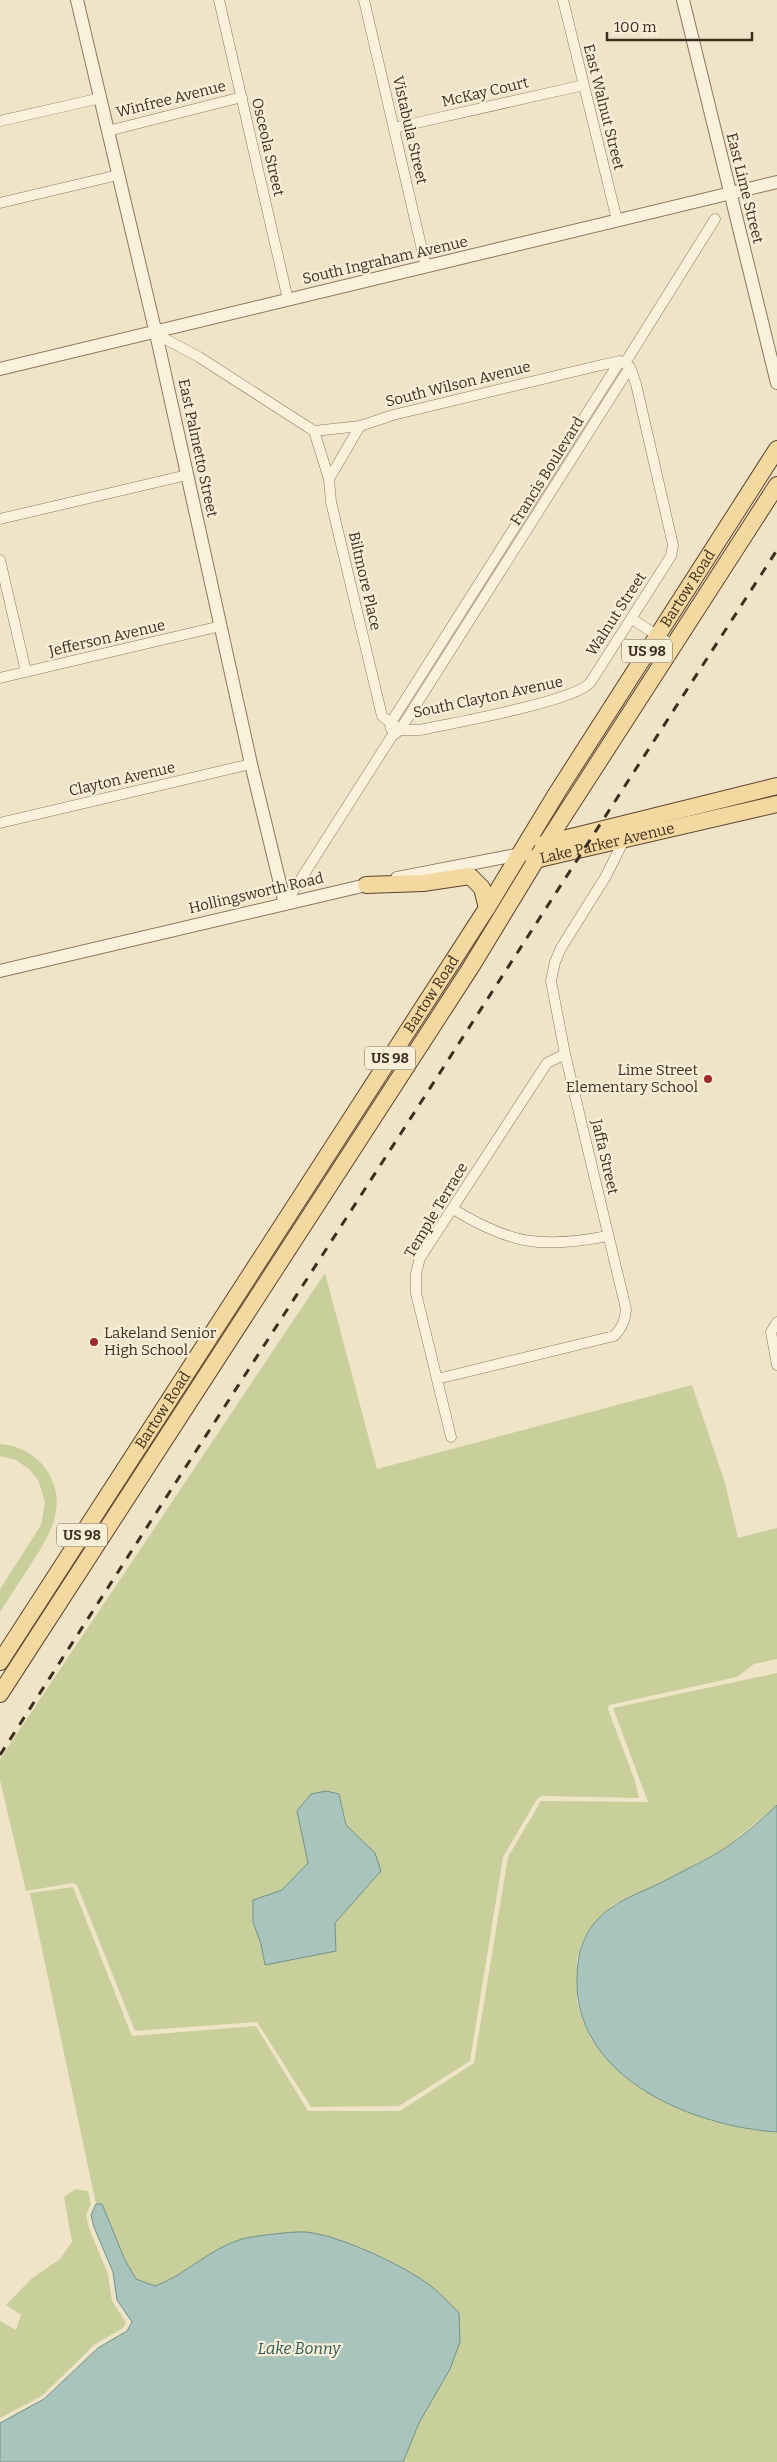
<svg xmlns="http://www.w3.org/2000/svg" width="777" height="2462" viewBox="0 0 777 2462" font-family="Bitter,serif">
<style>
.green{fill:#c9cf9b;fill-rule:evenodd}
.water{fill:#a9c4bc;stroke:#6f938a}
.lines{fill:none;stroke-linecap:round;stroke-linejoin:round}
.minor-casing{stroke:#8d765c;stroke-width:11}
.tertiary-casing{stroke:#8d765c;stroke-width:14}
.primary-casing{stroke:#5b4430;stroke-width:18}
.minor{stroke:#faf1dc;stroke-width:10}
.tertiary{stroke:#faf1dc;stroke-width:12}
.primary{stroke:#f3d9a0;stroke-width:16}
.rail{stroke:#3d2e20;stroke-width:3;stroke-dasharray:9 9;stroke-linecap:butt}
.poi-dot{fill:#9e2a2b;stroke:#f7eed8;stroke-width:2}
.labels{text-anchor:middle;dominant-baseline:central;stroke-width:4.5;stroke-linejoin:round;paint-order:stroke}
.shield{fill:#f7eed8;stroke:#756857;stroke-width:1}
.shield-label{font-size:14px;font-weight:bold;fill:#3d2e20}
.street-label{font-size:15px;fill:#3d2e20;stroke:#f7eed8}
.poi-label{font-size:15px;fill:#3d2e20;stroke:#f7eed8;text-anchor:end}
.water-label{font-size:16px;font-style:italic;fill:#2f5d5a;stroke:#f7eed8}
</style>
<rect width="100%" height="100%" fill="#f0e4c8"/>
<path class="green" d="M325,1273L377,1469L692,1385L725,1483L738,1538L777,1528V1659L754,1664L737,1677L609,1705L608,1709L635,1781L639,1798L542,1796L537,1799L503,1857L470,2061L399,2106L311,2107L257,2022L135,2031L77,1885L73,1883L26,1891L0,1780V1759ZM339,1794L346,1825L381,1871L335,1923L336,1939L265,1965L261,1944L253,1922V1901L282,1890L308,1863L298,1811Z
M0,1444C18,1445 35,1454 46,1469C69,1503 51,1534 31,1564C21,1580 10,1596 0,1612V1589L41,1525L45,1502L38,1480L29,1469L16,1460L0,1456Z
M777,1673V1805L724,1849L665,1881L614,1904L596,1921L583,1940L577,1960V2001L582,2019L592,2041L655,2097L711,2121L752,2130L777,2132V2462H403L419,2423L431,2286L395,2264L339,2240L306,2232L213,2253L174,2279L156,2286L136,2279L125,2260L102,2204H96L30,1893L73,1887L132,2036L256,2026L308,2111H400L474,2063L508,1857L541,1801L648,1802L613,1708Z
M75,2189L88,2191L91,2204L86,2215L89,2228L108,2274L112,2301L126,2322L123,2328L94,2345L42,2396L0,2418V2321L16,2330L21,2315L6,2305L31,2279L60,2259L72,2242L64,2197Z"/>
<path class="water" d="M326,1791L339,1794L346,1825L375,1853L381,1871L335,1923L336,1951L265,1965L261,1944L253,1922V1900L282,1890L308,1863L297,1811L311,1794Z
M777,1805V2132C696,2127 578,2080 577,1984C577,1959 580,1940 596,1921C616,1899 642,1893 668,1879C686,1869 707,1860 724,1849C743,1836 760,1821 777,1805Z
M96,2204H102L125,2260L136,2279L155,2286C186,2275 210,2248 242,2239C253,2236 295,2231 306,2232C339,2235 405,2266 431,2286C441,2294 450,2304 459,2313L460,2342L450,2369L419,2423L403,2462H0V2423L44,2399L98,2348L127,2331L132,2322L117,2300L113,2272L94,2227L91,2215Z"/>
<g class="lines">
<defs>
<path id="minor" d="M219,0L288,300
M364,0L426,267
M563,0L617,220
M0,121L101,98
M394,128L584,85
M108,131L242,97
M0,203L118,175
M154,333L199,357L314,431L329,479L331,502L382,716L400,730H420C452,723 572,702 590,683L671,556L673,545L636,384L630,367
M625,363L715,219
M314,431L360,426
M329,479L360,426L393,415L597,366L620,361L624,363
M0,519L187,475
M0,560L26,672
M632,619L673,646
M0,678L221,626
M391,729L390,724L620,361
M0,823L251,764
M285,904L392,736L400,730L630,367
M453,1209C510,1244 541,1249 608,1236
M777,1322L771,1332L777,1365
M437,1379L614,1336C622,1328 625,1321 626,1309L565,1054L551,981L555,962L561,948L606,876L625,838
M451,1437L416,1293V1273L420,1258L547,1063L565,1054"/>
<path id="tertiary" d="M77,0L157,338L251,764L285,904
M683,0L777,383
M0,369L777,182
M397,878L521,854
M0,971L375,883"/>
<g id="primary">
<path d="M543,844L777,786"/>
<path id="s1" d="M533,858L539,859L777,804"/>
<path d="M366,885L423,883L470,876L482,888L487,908"/>
<path id="s2" d="M0,1662L487,908L558,791L777,449"/>
<path d="M0,1694L471,967L547,842L777,485"/>
</g>
</defs>
<use href="#minor" class="minor-casing"/>
<use href="#tertiary" class="tertiary-casing"/>
<use href="#primary" class="primary-casing"/>
<use href="#minor" class="minor"/>
<use href="#tertiary" class="tertiary"/>
<use href="#primary" class="primary"/>
<path class="rail" d="M0,1755L777,550"/>
</g>
<g class="poi-dot">
<circle cx="708" cy="1079" r="5"/>
<circle cx="94" cy="1342" r="5"/>
</g>
<g class="labels">
<g class="shield">
<rect x="622" y="639.5" width="50" height="23" rx="4"/>
<rect x="365" y="1046.5" width="50" height="23" rx="4"/>
<rect x="57" y="1523.5" width="50" height="23" rx="4"/>
</g>
<g class="shield-label">
<text x="647" y="651">US 98</text>
<text x="390" y="1058">US 98</text>
<text x="82" y="1535">US 98</text>
</g>
<g class="street-label">
<text transform="translate(485 92) rotate(-13)">McKay Court</text>
<text transform="translate(171 99) rotate(-14)">Winfree Avenue</text>
<text transform="translate(604 107) rotate(76)">East Walnut Street</text>
<text transform="translate(410 130) rotate(77)">Vistabula Street</text>
<text transform="translate(268 147) rotate(77)">Osceola Street</text>
<text transform="translate(745 188) rotate(76)">East Lime Street</text>
<text transform="translate(385 260) rotate(-13)">South Ingraham Avenue</text>
<text transform="translate(458 384) rotate(-14)">South Wilson Avenue</text>
<text transform="translate(198 448) rotate(78)">East Palmetto Street</text>
<text transform="translate(547 471) rotate(-58)">Francis Boulevard</text>
<text transform="translate(365 581) rotate(77)">Biltmore Place</text>
<text stroke="none"><textPath href="#s2" startOffset="1275">Bartow Road</textPath></text>
<text transform="translate(616 614) rotate(-57)">Walnut Street</text>
<text transform="translate(107 638) rotate(-13)">Jefferson Avenue</text>
<text transform="translate(488 697) rotate(-12)">South Clayton Avenue</text>
<text transform="translate(122 779) rotate(-13)">Clayton Avenue</text>
<text stroke="none"><textPath href="#s1" startOffset="76">Lake Parker Avenue</textPath></text>
<text transform="translate(256 893) rotate(-13)">Hollingsworth Road</text>
<text stroke="none"><textPath href="#s2" startOffset="795">Bartow Road</textPath></text>
<text transform="translate(605 1157) rotate(77)">Jaffa Street</text>
<text transform="translate(436 1210) rotate(-59)">Temple Terrace</text>
<text stroke="none"><textPath href="#s2" startOffset="300">Bartow Road</textPath></text>
</g>
<g class="poi-label">
<text x="698" y="1070">Lime Street<tspan x="698" dy="17">Elementary School</tspan></text>
<text x="104" y="1333" text-anchor="start">Lakeland Senior<tspan x="104" dy="17">High School</tspan></text>
</g>
<g class="water-label">
<text x="299" y="2348">Lake Bonny</text>
</g>
</g>
<path d="M607 32v8h145v-8" fill="none" stroke="#3d2e20" stroke-width="2.5"/>
<text x="614" y="32" font-size="15" fill="#3d2e20" stroke="#f7eed8" stroke-width="4" paint-order="stroke">100 m</text>
</svg>
